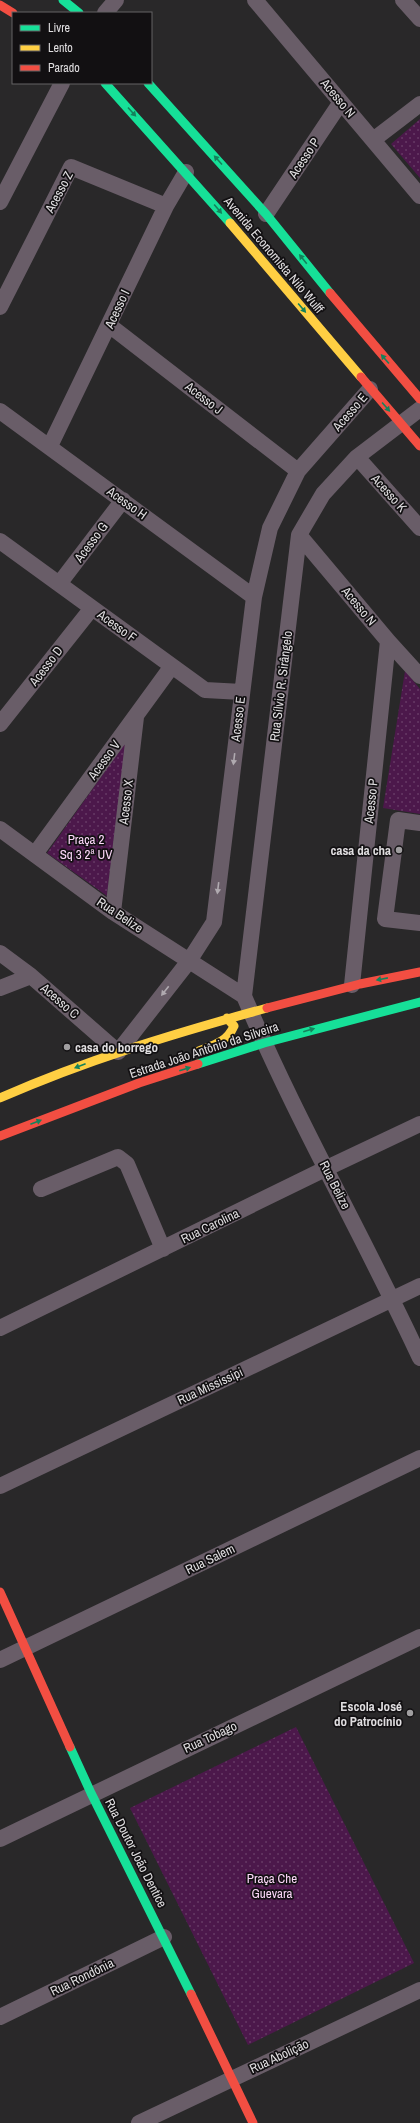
<svg xmlns="http://www.w3.org/2000/svg" width="420" height="2123" viewBox="0 0 420 2123" font-family="'Archivo Narrow',sans-serif">
<style>
.park{fill:url(#park-dots)}
.lines{fill:none;stroke-linecap:round;stroke-linejoin:round}
.street{stroke:#695d68;stroke-width:16}
.fast{stroke:#16e098;stroke-width:9}
.slow{stroke:#ffcf43;stroke-width:9}
.jam{stroke:#f24e42;stroke-width:9}
.oneway{fill:#14825c}
.oneway2{fill:#b0aab0}
.poi-dot{fill:#a09ea0;stroke:#121012;stroke-width:1.5}
.labels{text-anchor:middle;dominant-baseline:central;stroke-width:3.5;stroke-linejoin:round;paint-order:stroke}
.street-label{font-size:13px;fill:#e0dee0;stroke:#121012}
.park-label{font-size:13px;fill:#fcd7f9;stroke:#121012}
.poi-label{font-size:13px;font-weight:bold;fill:#e0dee0;stroke:#121012;text-anchor:end}
</style>
<defs>
<pattern id="park-dots" width="8" height="8" patternUnits="userSpaceOnUse"><rect width="8" height="8" fill="#4c184b"/><path d="M2 2h.1M6 6h.1" fill="none" stroke="#663965" stroke-width="1.8" stroke-linecap="round"/></pattern>
</defs>
<rect width="100%" height="100%" fill="#292829"/>
<path class="park" d="M420,119V178L391,144Z
M405,671L420,689V814L383,808Z
M126,742L107,896L47,853Z
M296,1727L414,1963L248,2045L130,1808Z"/>
<g class="lines">
<path class="street" d="M255,0L420,196
M403,0L420,19
M105,13L116,0
M373,140L420,104
M0,202L62,83
M266,214L341,102
M0,307L71,167L166,206
M109,325L298,471
M420,409L357,457L323,494L299,535L244,996C296,1120 364,1237 420,1358
M0,411L254,597
M50,446L166,206L186,172
M357,457L420,528
M299,535L388,641L420,676
M0,541L205,690L242,692
M59,584L123,500
M0,724L92,608
M420,823L398,820L385,919L420,923
M0,829L113,912L244,996
M35,854L172,666
M113,912L136,717
M0,953L31,976L118,1052L189,961L214,922L254,597L270,528L298,471L370,389
M352,985L388,641
M0,988L31,976
M41,1189L118,1157L127,1164L163,1249
M0,1328L327,1168L420,1124
M0,1486L420,1286
M0,1660L420,1458
M0,1839L420,1637
M0,2017L164,1937
M139,2123L420,1990"/>
<path class="fast" d="M63,0L79,13
M105,83L230,223
M148,83L266,214L330,293
M198,1064L264,1043L420,1002
M70,1747L91,1793L191,1994"/>
<path class="slow" d="M230,223L361,377
M199,1051C214,1045 227,1042 234,1026L227,1018
M0,1098C86,1060 176,1033 267,1008"/>
<path class="jam" d="M0,5L13,13
M330,293L420,399
M361,377L420,446
M267,1008L360,984L420,972
M0,1136L139,1083L198,1064
M0,1592L70,1747
M191,1994L253,2123"/>
</g>
<defs><path id="oneway-solid" d="M-6-.8H1V-3.2L6.5 0L1 3.2V.8H-6Z"/></defs>
<g class="oneway">
<use href="#oneway-solid" transform="translate(132 112) rotate(48)"/>
<use href="#oneway-solid" transform="translate(218 160) rotate(-132)"/>
<use href="#oneway-solid" transform="translate(218 209) rotate(50)"/>
<use href="#oneway-solid" transform="translate(303 259) rotate(-129)"/>
<use href="#oneway-solid" transform="translate(302 308) rotate(50)"/>
<use href="#oneway-solid" transform="translate(385 359) rotate(-131)"/>
<use href="#oneway-solid" transform="translate(386 407) rotate(49)"/>
<use href="#oneway-solid" transform="translate(382 979) rotate(169)"/>
<use href="#oneway-solid" transform="translate(309 1030) rotate(-16)"/>
<use href="#oneway-solid" transform="translate(80 1066) rotate(159)"/>
<use href="#oneway-solid" transform="translate(185 1069) rotate(-18)"/>
<use href="#oneway-solid" transform="translate(36 1122) rotate(-21)"/>
</g>
<g class="oneway2">
<use href="#oneway-solid" transform="translate(234 759) rotate(97)"/>
<use href="#oneway-solid" transform="translate(218 888) rotate(97)"/>
<use href="#oneway-solid" transform="translate(165 991) rotate(128)"/>
</g>
<g class="poi-dot">
<circle cx="399" cy="850" r="4"/>
<circle cx="67" cy="1047" r="4"/>
<circle cx="410" cy="1713" r="4"/>
</g>
<g class="labels">
<g class="street-label">
<text transform="translate(338 98) rotate(50)">Acesso N</text>
<text transform="translate(304 158) rotate(-56)">Acesso P</text>
<text transform="translate(59 192) rotate(-62)">Acesso Z</text>
<text transform="translate(274 255) rotate(50)">Avenida Economista Nilo Wulff</text>
<text transform="translate(117 309) rotate(-65)">Acesso I</text>
<text transform="translate(204 398) rotate(38)">Acesso J</text>
<text transform="translate(350 412) rotate(-49)">Acesso E</text>
<text transform="translate(389 493) rotate(48)">Acesso K</text>
<text transform="translate(127 503) rotate(36)">Acesso H</text>
<text transform="translate(91 542) rotate(-53)">Acesso G</text>
<text transform="translate(359 606) rotate(50)">Acesso N</text>
<text transform="translate(117 626) rotate(36)">Acesso F</text>
<text transform="translate(46 666) rotate(-52)">Acesso D</text>
<text transform="translate(281 686) rotate(-83)">Rua Sílvio R. Sirângelo</text>
<text transform="translate(238 719) rotate(-83)">Acesso E</text>
<text transform="translate(104 760) rotate(-54)">Acesso V</text>
<text transform="translate(371 801) rotate(-84)">Acesso P</text>
<text transform="translate(126 802) rotate(-83)">Acesso X</text>
<text transform="translate(120 915) rotate(34)">Rua Belize</text>
<text transform="translate(60 1001) rotate(41)">Acesso C</text>
<text transform="translate(204 1050) rotate(-18)">Estrada João Antônio da Silveira</text>
<text transform="translate(335 1185) rotate(63)">Rua Belize</text>
<text transform="translate(210 1226) rotate(-26)">Rua Carolina</text>
<text transform="translate(210 1386) rotate(-25)">Rua Mississipi</text>
<text transform="translate(210 1559) rotate(-26)">Rua Salem</text>
<text transform="translate(210 1737) rotate(-25)">Rua Tobago</text>
<text transform="translate(136 1853) rotate(63)">Rua Doutor João Dentice</text>
<text transform="translate(82 1977) rotate(-26)">Rua Rondônia</text>
<text transform="translate(279 2056) rotate(-25)">Rua Abolição</text>
</g>
<g class="park-label">
<text x="86" y="839">Praça 2<tspan x="86" dy="15">Sq 3 2ª UV</tspan></text>
<text x="272" y="1878">Praça Che<tspan x="272" dy="15">Guevara</tspan></text>
</g>
<g class="poi-label">
<text x="391" y="850">casa da cha</text>
<text x="75" y="1047" text-anchor="start">casa do borrego</text>
<text x="402" y="1706">Escola José<tspan x="402" dy="15">do Patrocínio</tspan></text>
</g>
</g>
<rect x="12" y="12" width="140" height="72" fill="#121012" stroke="#646264"/>
<rect x="20" y="25" width="20" height="6" fill="#16e098" stroke="#646264"/>
<text x="48" y="32" font-size="12" fill="#e0dee0">Livre</text>
<rect x="20" y="45" width="20" height="6" fill="#ffcf43" stroke="#646264"/>
<text x="48" y="52" font-size="12" fill="#e0dee0">Lento</text>
<rect x="20" y="65" width="20" height="6" fill="#f24e42" stroke="#646264"/>
<text x="48" y="72" font-size="12" fill="#e0dee0">Parado</text>
</svg>
